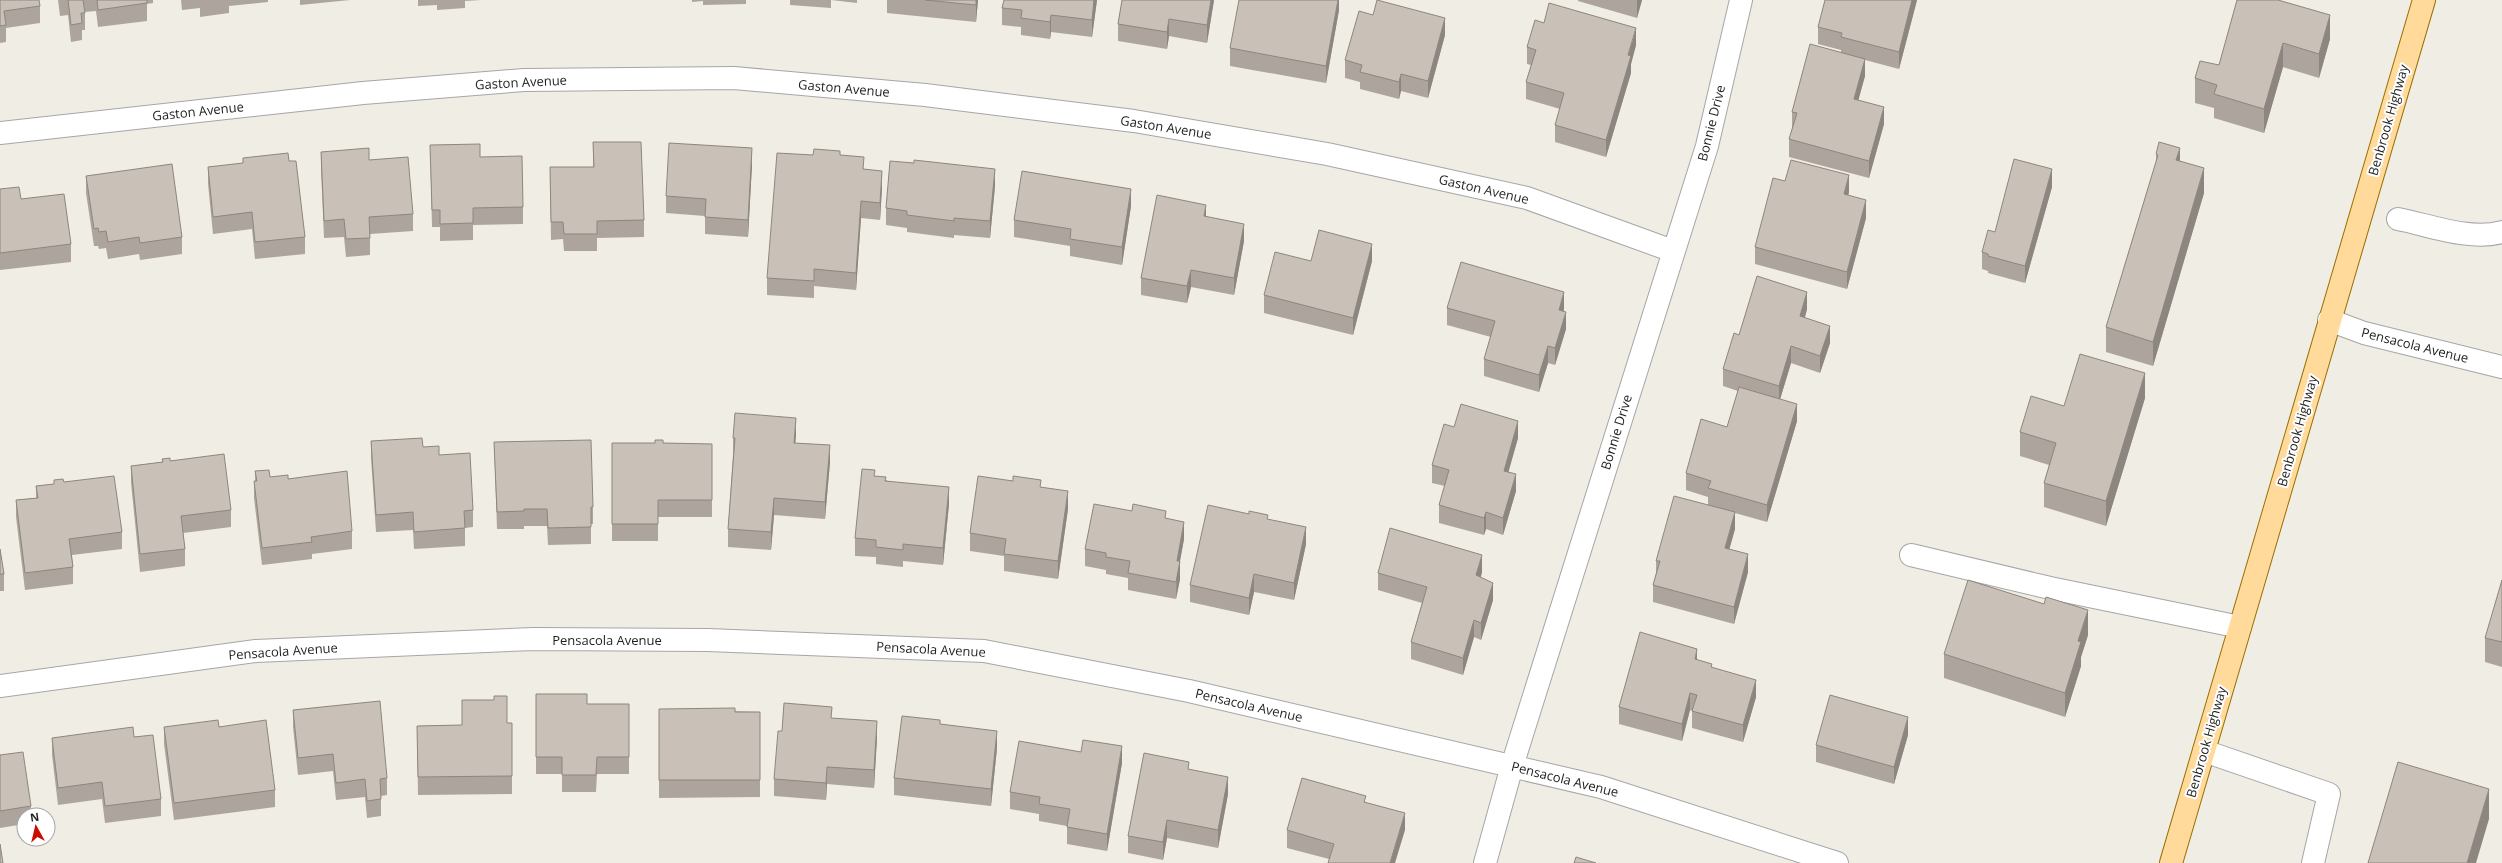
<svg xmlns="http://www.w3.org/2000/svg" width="2502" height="863" viewBox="0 0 2502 863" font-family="'Open Sans',sans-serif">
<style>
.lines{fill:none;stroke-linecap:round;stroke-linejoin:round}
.minor-casing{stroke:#a6a6a6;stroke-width:24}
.major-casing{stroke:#997000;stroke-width:24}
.minor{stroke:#fff;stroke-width:22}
.major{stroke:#ffda9a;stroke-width:22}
.wall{fill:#ada59d}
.shaded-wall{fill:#8d8680}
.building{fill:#c9c0b7;stroke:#8d8680}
.labels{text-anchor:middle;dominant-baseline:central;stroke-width:4;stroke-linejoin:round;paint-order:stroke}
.street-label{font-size:13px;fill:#1f1f1f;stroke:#fff}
</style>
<rect width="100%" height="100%" fill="#f0ede4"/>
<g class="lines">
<defs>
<path id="minor" d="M0,133L363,93L524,80L734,78L925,95L1134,121L1327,154L1527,198L1673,251
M2398,219C2429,225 2470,241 2502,232
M2329,320L2364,333L2502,367
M1911,555L2050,588L2240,627
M0,686L256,651L533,639L708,640L984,651L1189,691L1601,787L1837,863
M2204,751L2329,794L2313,863
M1485,863L1512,766L1707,146L1741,0"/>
<path id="major" d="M2171,863L2424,0"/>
</defs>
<use href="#minor" class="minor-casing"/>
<use href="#major" class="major-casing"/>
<use href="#minor" class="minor"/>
<use href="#major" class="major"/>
</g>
<path class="wall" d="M0,0L40,6V23L6,28V42L0,43Z
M58,0H153V3L147,4V21L98,27L96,11L85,12V30H82V40L71,42L68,15L60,16Z
M181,0H268V2L229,6V13L200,17V8L182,10Z
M300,0H350L300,5Z
M418,0H481L465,1V8L437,10V5L418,6Z
M692,0H746V4L703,5V1L692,2Z
M790,0H857V3L831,0V8L790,5Z
M887,0H978L976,22L887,13Z
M1004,0H1097L1092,37L1051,32L1050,39L1021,35V27L1002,25V8Z
M1122,0H1214L1207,43L1169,36L1167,49L1118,41V24Z
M1339,0V10L1326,83L1230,66V48Z
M1578,0H1642L1637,18L1578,1Z
M1825,0H1917L1899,69L1865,60V76L1858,100L1884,124L1869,178L1789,157V139L1792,129V112L1841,52V50L1818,44V27Z
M2237,0L2330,39L2319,78L2283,67L2264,133L2214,118V108L2195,103V78L2219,65Z
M1544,23L1636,45L1631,64V73L1606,157L1555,142V125L1560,109L1526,99V82L1531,65L1527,64V47Z
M1445,35L1428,98L1401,91L1399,99L1360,89V82L1345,78V60Z
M593,142L644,220V237L597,238V251H564L563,239L551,240L550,167H593Z
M430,145L480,157L523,207V224L473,225V240L440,241V227H432Z
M321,152L369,160L413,214V231L370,234V255L346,257L344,237L324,238L321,169Z
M2156,154L2180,161L2204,193L2153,366L2106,352V327L2156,162Z
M813,155H840L864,169L882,188L880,220L861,218L856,290L814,286V298L767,295V278Z
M289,161L305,237V254L255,259L252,229L213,234L208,184V167Z
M752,165L748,237L705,234V216L666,213V196Z
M86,176L182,237V254L140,260L139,254L108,259L106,248L99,249L98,246H94L86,193Z
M1785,181L1849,192L1848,195L1866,218L1847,289L1755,264V247Z
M995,186L990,238L954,235V238L907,232V228L886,225V208Z
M2052,187L2025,283L1988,273V271L1982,269V252L1995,232Z
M0,189L71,244V262L0,270Z
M1131,206L1122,265L1070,256V246L1014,237V220Z
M1206,217L1244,241L1234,295L1191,287L1187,303L1141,295V278Z
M1311,261H1372L1353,335L1264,313V295Z
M1447,308L1564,309V311L1566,329L1555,365L1548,363L1539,392L1484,376V359L1491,337L1447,325Z
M1807,309L1805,318L1830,343L1820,373L1791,363L1780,399L1797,421L1767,522L1735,513V529L1729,549L1748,572L1734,624L1653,602V585L1656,573V561L1708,505V497L1686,490V473L1727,427L1738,391L1723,386V369L1739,335Z
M2145,398L2106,526L2044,507V483L2049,465L2020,456V432L2064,406Z
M1454,427L1518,438L1508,472L1516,491L1503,535L1486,529L1484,535L1439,523V505L1445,486L1432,483V465Z
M796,435L795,443L830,462L825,519L774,515L771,550L728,547V529L733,455V438Z
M371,441L423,447L439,455L473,510V527L465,528V546L414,549L413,530L376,532L371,458Z
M494,442L593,507V524H591V544L548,545L547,526H524V529H497Z
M612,443H663L712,444V517H658V541H612Z
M162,459L170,461L231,510V527L183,533L185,549V566L140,572L131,483V466L162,462Z
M255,471L270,477L288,479L352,531V549L312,554V559L262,565L254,498V481H255Z
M875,476L949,504L943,565L903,561V567L876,564V557L855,556V538Z
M54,480L64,482L122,532V549L72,555L73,567V584L25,590L16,517V500L36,498V486L54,484Z
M1041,487L1068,509L1058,579L1004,571V556L970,551V533Z
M1166,518L1184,539L1180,561V579L1176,599L1128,590V578L1106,574V570L1085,566V549Z
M1268,519L1306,544L1294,600L1254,592L1249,615L1190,602V585Z
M0,549L4,574V591H0Z
M1482,572L1481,577L1493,600L1481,640L1474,637L1463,675L1411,659V642L1422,603L1378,590V573Z
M2502,580V667L2485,662V638Z
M2088,635L2081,657V666L2065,717L1944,678V654Z
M1697,660L1712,668L1756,697L1743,742L1692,728V711L1690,710L1682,741L1619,724V707Z
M536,694L587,704H629V774H597L596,792H562V774H536Z
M659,709L760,712V797L659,798Z
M293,710L387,778V795L381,796V816L367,818L365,797L336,800L333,771L298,775L293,727Z
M832,718L877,738L874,788L827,784L826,800L774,796V779L782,731Z
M512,723V794L418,795L417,726L462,725Z
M940,724L997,748L991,806L894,795V778Z
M164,727H219L275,790V807L174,820L164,744Z
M1908,735L1894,784L1816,762V745Z
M134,737L161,799V816L105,823L102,799L58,805L52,755V738Z
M0,755L31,806V815H24V824L0,828Z
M1122,763L1107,851L1067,844V826L1039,821V814L1010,809V792Z
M1189,769L1228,794L1218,848L1167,838L1163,860L1128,853V836Z
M1366,802L1405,830L1329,859L1287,848V830Z"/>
<path class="shaded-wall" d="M976,0H978L976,22Z
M1094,0H1097L1092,37V20Z
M1211,0H1214L1207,43V25Z
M1338,0H1339V10L1326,83V66Z
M1637,0H1642L1637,18Z
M1912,0H1917L1899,69V52Z
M1051,15V32L1050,39V22Z
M2330,15V39L2319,78V54Z
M1445,18V35L1428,98V81Z
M1169,19V36L1167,49V32Z
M1636,28V45L1631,64V73L1606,157V140Z
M2283,43V67L2264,133V109Z
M1865,59V76L1854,116V99Z
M1401,74V91L1399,99V82Z
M1884,107V124L1869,178V161Z
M752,148V165L748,237V220Z
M2180,148V172L2176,160Z
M2204,168V193L2153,366V342Z
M995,169V186L990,238V221Z
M2052,169V187L2025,283V266Z
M882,171V188L880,220V203Z
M1849,175V192L1844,212V194Z
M1131,189V206L1122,265V247Z
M1866,200V218L1847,289V272Z
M861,201V218L856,290V273Z
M1206,205V222L1204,216Z
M1244,224V241L1234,295V278Z
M1372,244V261L1353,335V318Z
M1191,270V287L1187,303V286Z
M1564,292V309L1559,327V310Z
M1807,292V309L1800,333V316Z
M1566,312V329L1555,365V348Z
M1830,326V343L1820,373V356Z
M1548,346V363L1539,392V375Z
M1791,346V363L1779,403V386Z
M2145,373V398L2106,526V501Z
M1797,404V421L1767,522V505Z
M796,418V435L794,460V443Z
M1518,421V438L1504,488V471Z
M830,445V462L825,519V502Z
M1516,474V491L1503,535V518Z
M949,487V504L943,565V548Z
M1068,491V509L1058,579V561Z
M774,498V515L771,550V532Z
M1486,512V529L1484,535V518Z
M1735,512V529L1725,565V548Z
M1184,522V539L1179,566L1180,561V579L1176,599L1177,561Z
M1306,527V544L1294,600V583Z
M1748,554V572L1734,624V607Z
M1482,555V572L1476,593V575Z
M1254,574V592L1249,615V598Z
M1493,583V600L1481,640V623Z
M2088,610V635L2081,657V666L2065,717V693L2078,641Z
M1474,620V637L1463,675V658Z
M1697,649V666L1695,659Z
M1756,680V697L1743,742V725Z
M1690,693V710L1682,741V724Z
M1908,717V735L1894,784V767Z
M877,721V738L874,788V770Z
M997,731V748L991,806V789Z
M1122,746V763L1107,851V834Z
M827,767V784L826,800V783Z
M1228,777V794L1218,848V830Z
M2489,789V819L2476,863H2467Z
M1405,813V830L1395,863H1390Z
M1167,820V838L1163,860V842Z"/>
<path class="building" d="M0,0H39L40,6L4,11L6,25L0,26Z
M68,0H83L85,13H81L82,23L71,25Z
M97,0H147V3L98,10Z
M925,0H976V5Z
M1004,0H1094L1092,20L1051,15L1050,22L1021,18L1022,10L1002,8Z
M1122,0H1211L1207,25L1169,19L1167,32L1118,24Z
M1239,0H1338L1326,66L1230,48Z
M1377,0L1445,18L1428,81L1401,74L1399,82L1360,72L1362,65L1345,60L1359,11L1373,15Z
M1825,0H1912L1899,52L1841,37L1842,33L1818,27Z
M2237,0H2278L2330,15L2319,54L2283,43L2264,109L2214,94L2217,85L2195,78L2200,61L2219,65Z
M1549,3L1636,28L1628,55L1631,56L1606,140L1555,125L1564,93L1526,82L1536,50L1527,47L1535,20L1544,23Z
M1810,44L1865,59L1854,99L1884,107L1869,161L1789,139L1797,113L1792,112Z
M593,142H641L644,220L597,221V234H564L563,222H551L550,167H594Z
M2159,142L2180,148L2176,160L2204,168L2153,342L2106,327L2158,155L2156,154Z
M669,143L752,148L748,220L705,217L706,199L666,196Z
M480,144V157L522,156L523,207L473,208V223L440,224V210H432L430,145Z
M369,148V160L408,157L413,214L369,217L370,238L346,239L344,219L324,221L321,152Z
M814,149L840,151V155L864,157L863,169L882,171L880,203L861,201L856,273L814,269V281L767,278L777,153L813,155Z
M288,153L289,161H296L305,237L255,242L252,212L213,217L208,167L243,163V158Z
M2014,159L2052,169L2025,266L1988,256V254L1982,252L1988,230L1995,232Z
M914,160L995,169L990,221L954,218V221L907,215V211L886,208L890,161L914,163Z
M1791,160L1849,175L1844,194L1866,200L1847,272L1755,247L1773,178L1785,181Z
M172,164L182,237L140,243L139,237L108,242L106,231L99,232L98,228L94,229L86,176Z
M1022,171L1131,189L1122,247L1070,239L1071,229L1014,220Z
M19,187L21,199L64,194L71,244L0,253V189Z
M1157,195L1206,205L1204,216L1244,224L1234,278L1191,270L1187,286L1141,278Z
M1319,230L1372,244L1353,318L1264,295L1275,252L1311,261Z
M1461,262L1564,292L1559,310L1566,312L1555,348L1548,346L1539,375L1484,359L1495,321L1447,308Z
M1757,276L1807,292L1800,316L1830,326L1820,356L1791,346L1779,386L1723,369L1734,333L1739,335Z
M2080,354L2145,373L2106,501L2044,483L2056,443L2020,432L2031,396L2064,406Z
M1739,387L1797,404L1767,505L1708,488L1711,481L1686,473L1701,419L1727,427Z
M1461,404L1518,421L1504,471L1516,474L1503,518L1486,512L1484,518L1439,505L1449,470L1432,465L1444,424L1454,427Z
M735,413L796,418L794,443L830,445L825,502L774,498L771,532L728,529L735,438H733Z
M422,438L423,447L439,446V455L470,453L473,510L464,511L465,528L414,532L413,512L376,515L371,441Z
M591,440L593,507H591V527L548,528L547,509H524V511L497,512L494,442Z
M655,440H663V443L712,444V500H658V524H612V443H655Z
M224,454L231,510L181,516L185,549L140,554L131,466L163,462L162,459L170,458V461Z
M862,469L875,470L874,476L886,477L885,481L949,487L943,548L903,544V550L876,547V540L855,538Z
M269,470L270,477L288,475V479L347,471L352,531L311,537L312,542L262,548L254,481H257L255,471Z
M114,476L122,532L69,539L73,567L25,573L16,500L38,498L36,486L54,484V480L63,479L64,482Z
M978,476L1013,481V476L1041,480L1040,487L1068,491L1058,561L1004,554L1006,539L970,533Z
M1674,496L1735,512L1725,548L1748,554L1734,607L1653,585L1660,561H1656Z
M1094,504L1132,511L1133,504L1166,511L1165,518L1184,522L1177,561H1180L1176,582L1128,573L1130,561L1106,557V553L1085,549Z
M1208,505L1249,514V511L1268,515L1267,519L1306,527L1294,583L1254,574L1249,598L1190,585Z
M1390,528L1482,555L1476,575L1493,583L1481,623L1474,620L1463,658L1411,642L1427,587L1378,573Z
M0,549L4,574H0Z
M1968,580L2044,604L2046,597L2088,610L2078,641L2081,642L2065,693L1944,654Z
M2502,580V642L2485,638Z
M1640,632L1697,649L1695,659L1712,664L1711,667L1756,680L1743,725L1692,711L1697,695L1690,693L1682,724L1619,707Z
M536,694H587V704H629V757H597L596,775H562V757H536Z
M1830,695L1908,717L1894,767L1816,745Z
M494,696H507V723H512V776L418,777L417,726L462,725V700H494Z
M380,701L387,778L380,779L381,799L367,801L365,779L336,783L333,754L298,758L293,710Z
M784,703L832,707L831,718L877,721L874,770L827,767L826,783L774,779L778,731H782Z
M735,708V712H760V780H659V709Z
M902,716L940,720V724L997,731L991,789L894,778Z
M218,720L219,727L266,720L275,790L174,803L164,727Z
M133,727L134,737L153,735L161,799L105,806L102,782L58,788L52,738Z
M1083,740L1122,746L1107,834L1067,827L1070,809L1039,804L1040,797L1010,792L1019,741L1081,752Z
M23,752L31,806L0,811V755Z
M1144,753L1189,762L1188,769L1228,777L1218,830L1167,820L1163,842L1128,836Z
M2398,762L2489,789L2467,863H2368Z
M1302,778L1366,796L1364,802L1405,813L1390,863H1328L1334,844L1287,830Z
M0,844L3,863H0Z
M1576,857L1596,863H1574Z"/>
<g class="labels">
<g class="street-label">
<text transform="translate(521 82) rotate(-3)">Gaston Avenue</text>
<text transform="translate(844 88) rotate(5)">Gaston Avenue</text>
<text transform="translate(198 111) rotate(-6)">Gaston Avenue</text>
<text transform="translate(2388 120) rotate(-74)">Benbrook Highway</text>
<text transform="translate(1711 123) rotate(-76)">Bonnie Drive</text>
<text transform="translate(1166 127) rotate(9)">Gaston Avenue</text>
<text transform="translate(1484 189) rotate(13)">Gaston Avenue</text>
<text transform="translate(2415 345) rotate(14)">Pensacola Avenue</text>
<text transform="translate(2297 431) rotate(-74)">Benbrook Highway</text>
<text transform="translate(1616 432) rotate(-73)">Bonnie Drive</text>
<text x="607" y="640">Pensacola Avenue</text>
<text transform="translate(931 649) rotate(3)">Pensacola Avenue</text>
<text transform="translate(283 651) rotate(-4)">Pensacola Avenue</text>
<text transform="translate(1249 705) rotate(13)">Pensacola Avenue</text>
<text transform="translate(2206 742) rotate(-74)">Benbrook Highway</text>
<text transform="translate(1565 779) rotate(14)">Pensacola Avenue</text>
</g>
</g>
<g transform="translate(36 827) rotate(352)"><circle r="19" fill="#ffffff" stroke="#a5a5a5"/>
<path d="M0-3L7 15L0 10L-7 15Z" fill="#cd0c00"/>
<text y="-6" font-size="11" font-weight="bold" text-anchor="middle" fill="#1f1f1f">N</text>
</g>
</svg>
